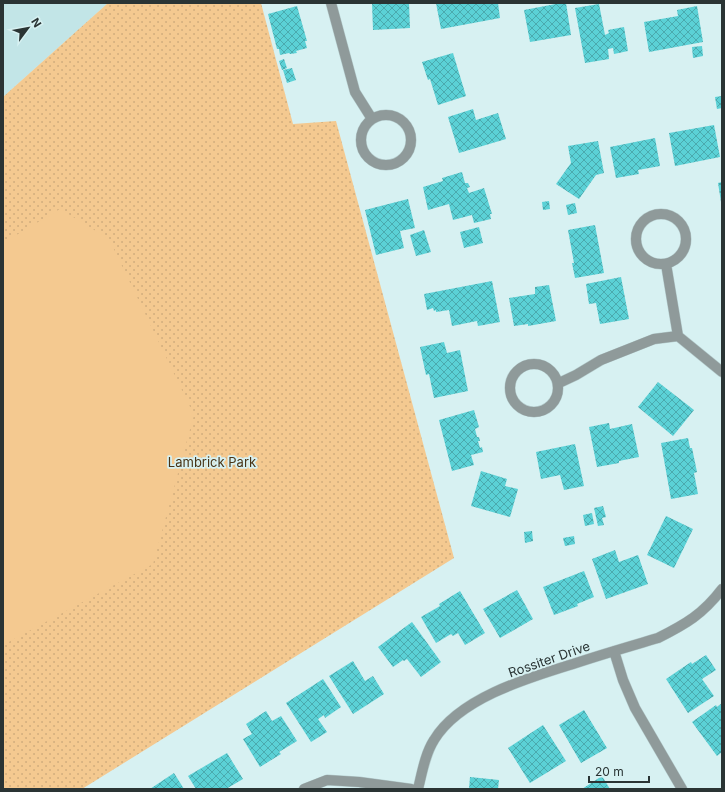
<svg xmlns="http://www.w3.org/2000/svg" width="725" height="792" viewBox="0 0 725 792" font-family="Inter,sans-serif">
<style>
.built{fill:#c2e5e7}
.grass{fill:url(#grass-dots)}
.pitch{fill:#f4c990}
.building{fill:url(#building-cross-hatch)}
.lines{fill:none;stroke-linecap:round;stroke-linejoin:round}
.minor-casing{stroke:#b4cbcc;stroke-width:11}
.minor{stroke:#8f9a9a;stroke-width:10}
.labels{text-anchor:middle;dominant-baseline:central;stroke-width:3.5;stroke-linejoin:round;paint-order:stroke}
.park-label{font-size:13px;fill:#493416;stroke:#d7f1f2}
.street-label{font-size:13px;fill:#2a3434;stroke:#d7f1f2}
</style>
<defs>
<pattern id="grass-dots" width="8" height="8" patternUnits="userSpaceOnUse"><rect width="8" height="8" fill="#f4c990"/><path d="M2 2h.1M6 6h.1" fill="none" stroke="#d1ad7d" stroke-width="1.8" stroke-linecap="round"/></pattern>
<pattern id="building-cross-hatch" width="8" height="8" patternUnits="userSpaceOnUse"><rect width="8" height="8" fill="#5bd1d6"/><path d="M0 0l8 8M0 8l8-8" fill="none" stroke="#4baaae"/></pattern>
</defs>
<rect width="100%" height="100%" fill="#d7f1f2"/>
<path class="built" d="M3,3H108L3,97Z"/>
<path class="grass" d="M108,3H261L293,124L336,121L454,558L82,789H3V97Z"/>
<path class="pitch" d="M60,209L109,239L194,415L153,564L3,645V243Z"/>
<path class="building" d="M372,3H409L410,28L373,30Z
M436,3H498L500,18L441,29Z
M561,3H566L571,35L530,42L524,10Z
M599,4L605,35L609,33L608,30L624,27L628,51L614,54L613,48L608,49L609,59L585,63L575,8Z
M297,6L307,41H305L307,48L296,51L297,53L290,54L289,53L280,55L279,49H277L268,14Z
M697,6L703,42L649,52L644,22L678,16L677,10Z
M702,46L703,56L693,58L692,47Z
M453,53L466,96L438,105L430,79L428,80L422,62Z
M284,59L287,68L282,70L279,61Z
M292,68L296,80L287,83L283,70Z
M722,96V108L717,109L715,97Z
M473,109L476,120L498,113L506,139L459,153L448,117Z
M714,125L720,157L675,166L669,133Z
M655,138L660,166L638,170L639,174L616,178L610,147Z
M598,141L604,173L596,175L579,199L556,184L571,163L568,146Z
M462,172L465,183H468L470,187L467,188L469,193L484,188L492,214H490L491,219L474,223L472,215L453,220L449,204L428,210L423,187L443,181L442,178Z
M722,182V202H721L718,183Z
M408,199L415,228L400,231L404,248L376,255L365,210Z
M549,201L550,209L543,210L542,202Z
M575,203L577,213L568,215L566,205Z
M595,225L604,273L575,278L572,263H574L568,230Z
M479,227L483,243L464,248L460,232Z
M424,230L431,252L416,256L410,235Z
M621,277L629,319L600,324L596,303L589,304L586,284Z
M492,281L500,322L478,326L477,321L452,326L449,310L436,312V310L434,311L433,308L427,310L424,294Z
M549,285L556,321L528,326V324L514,326L509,298L535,294V287Z
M444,342L447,353L460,350L468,391L434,398L429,374L426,375L420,347Z
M658,382L694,410L673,436L638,407Z
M474,410L479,427L475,429L477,437H479L480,441H478L480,448L482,447L483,452L471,455L474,465L452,471L439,420Z
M609,423L610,429L632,424L639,457L619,461V463L597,467L589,427Z
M688,438L690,448H692L697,472L694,473L698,494L671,499L661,443Z
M575,444L584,486L564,490L560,475L541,479L536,452Z
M481,471L507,479L505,486L518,489L510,517L471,506Z
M603,506L606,517L602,518L604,525L598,526L594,508Z
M592,513L594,524L585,526L583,515Z
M666,516L693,529L674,568L647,555Z
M532,531L533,541L525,543L524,532Z
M574,536L575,544L565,546L563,538Z
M615,550L619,562L638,555L648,584L606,599L592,559Z
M584,571L594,597L577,604L578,606L554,615L543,587Z
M517,590L533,619L500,638L483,609Z
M460,591L485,633L465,645L458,633L453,636L451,634L436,643L421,617L440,606L439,604Z
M412,622L441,662L421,677L407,659L404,661L403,660L393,667L378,647Z
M706,655L716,670L702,679L714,696L688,713L666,679L691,662L692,664Z
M353,661L365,681L373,676L384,694L353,714L329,676Z
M323,679L341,707L325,718L324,715L318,719L327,732L311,742L286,703Z
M722,703V752L717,756L692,722L716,705L717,707Z
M584,710L607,748L581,763L559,725Z
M266,711L272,721L281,716L297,741L279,752L281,754L260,767L243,739L252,734L246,724Z
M543,725L566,761L530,783L508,748Z
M227,753L243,779L226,789H196L188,776Z
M174,773L184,789H150Z
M602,776L610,789H582Z
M470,777L499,780L498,789H469Z"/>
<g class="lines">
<defs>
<path id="minor" d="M331,3L355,92L372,119
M361 140a25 25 0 1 1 50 0a25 25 0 1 1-50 0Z
M636 239a25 25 0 1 1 50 0a25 25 0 1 1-50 0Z
M666,264L678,336
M510 388a24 24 0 1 1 48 0a24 24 0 1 1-48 0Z
M559,383L576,375L601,360L654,339L678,336L722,372
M614,651L623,680L635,708L682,789
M304,789L327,780L359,782L411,789
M418,789C422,773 425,754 434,740C460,697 531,677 576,663C603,654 631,646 658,638C686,624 703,614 722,589"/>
</defs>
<use href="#minor" class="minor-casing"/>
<use href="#minor" class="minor"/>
</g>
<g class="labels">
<g class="park-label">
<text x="212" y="462">Lambrick Park</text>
</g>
<g class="street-label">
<text transform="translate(549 659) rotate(-19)">Rossiter Drive</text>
</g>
</g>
<rect width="725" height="792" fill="none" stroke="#2a3434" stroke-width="8"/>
<g transform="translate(28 28) rotate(58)" stroke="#d7f1f2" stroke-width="3" paint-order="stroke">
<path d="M0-3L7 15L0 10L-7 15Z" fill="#2a3434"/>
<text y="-6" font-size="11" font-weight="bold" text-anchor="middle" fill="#2a3434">N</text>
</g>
<path d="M589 776v6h60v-6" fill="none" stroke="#2a3434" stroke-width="2"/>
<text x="595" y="776" font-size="12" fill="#2a3434" stroke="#d7f1f2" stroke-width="3" paint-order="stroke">20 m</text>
</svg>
